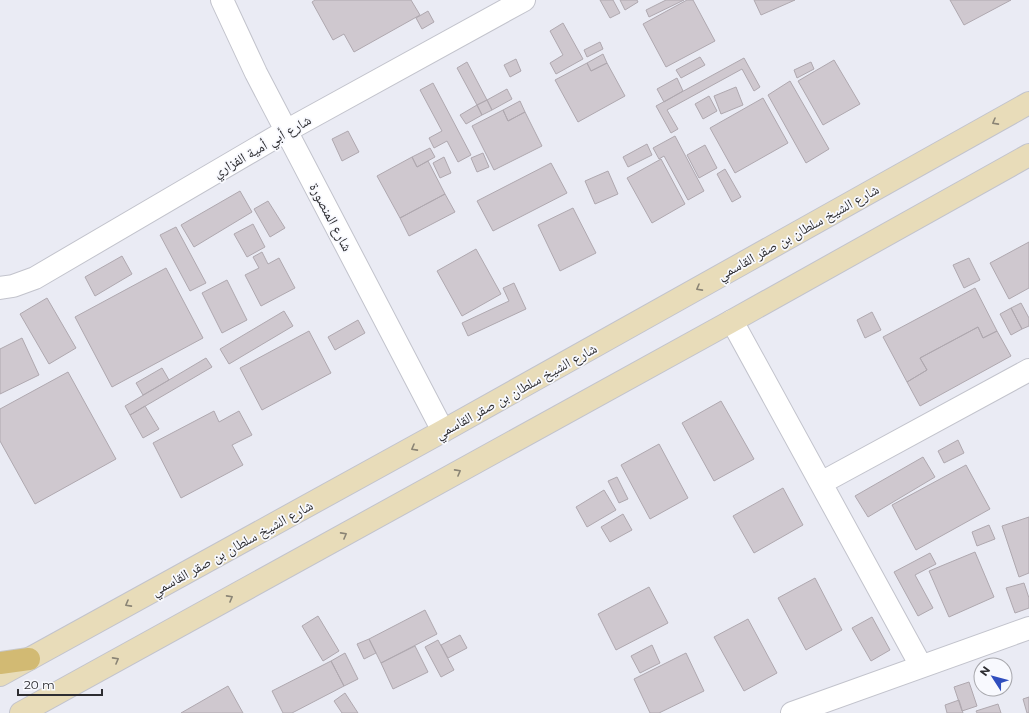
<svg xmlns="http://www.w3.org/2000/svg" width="1029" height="713" viewBox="0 0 1029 713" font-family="Montserrat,'Noto Naskh Arabic',sans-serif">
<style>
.building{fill:#cfc8cf;stroke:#afa8af}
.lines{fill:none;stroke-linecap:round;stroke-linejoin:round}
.street-casing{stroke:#c2c3cc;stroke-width:24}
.secondary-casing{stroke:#c2c3cc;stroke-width:24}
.primary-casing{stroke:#c8c8c9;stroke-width:24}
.street{stroke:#fff;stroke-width:22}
.secondary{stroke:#e8dcb9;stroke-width:22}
.primary{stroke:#d2ba73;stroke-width:22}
.oneway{stroke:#8a8475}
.labels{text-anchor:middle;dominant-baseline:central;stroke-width:3.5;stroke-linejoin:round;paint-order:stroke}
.street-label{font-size:14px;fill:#2d2d31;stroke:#f8f9fe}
</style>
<rect width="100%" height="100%" fill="#eaebf4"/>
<path class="building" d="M315,0H411L420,15L354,52L344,34L333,40L312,2Z
M600,0H613L620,13L610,18Z
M620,0H637L638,2L625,10Z
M666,0H684L649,17L646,10Z
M687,0H693L715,41L666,67L643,24Z
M754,0H795L761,15Z
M950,0H1011L964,25Z
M428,11L434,22L422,29L416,18Z
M563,23L583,59L556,74L550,63L563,55L550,31Z
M600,42L603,49L587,57L584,50Z
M603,54L607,63L591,71L587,63Z
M700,57L705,65L681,78L676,70Z
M744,58L760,87L754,91L742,69L667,110L678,129L671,133L656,106Z
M516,59L521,71L510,77L504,65Z
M834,60L860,104L823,125L798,81Z
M467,62L487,100L477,105L457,68Z
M811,62L814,69L797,78L794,70Z
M587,63L591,71L607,63L625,96L578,122L555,80Z
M677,78L683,91L664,102L657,89Z
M790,81L829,149L806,163L768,95Z
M433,83L471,155L458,162L447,141L434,148L429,138L442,131L420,90Z
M736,87L743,105L721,114L714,96Z
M507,89L512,99L492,110L487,100Z
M709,96L717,111L703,119L695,104Z
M763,98L788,143L735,173L710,128Z
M487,100L492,110L482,115L477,105Z
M520,101L525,112L508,121L503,110Z
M477,105L482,115L466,124L460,115Z
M503,110L508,121L525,112L542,146L494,170L472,126Z
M348,131L359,152L342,161L332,139Z
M675,136L704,191L688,200L664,156L659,159L653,148Z
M647,144L652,155L628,167L623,157Z
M705,145L717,168L699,178L687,155Z
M430,148L435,157L417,167L412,157Z
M483,153L489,167L477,172L471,158Z
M412,157L417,167L428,161L445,194L400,218L377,176Z
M444,157L451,173L440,178L433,163Z
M661,159L685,204L652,223L627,178Z
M551,163L567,193L493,231L477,201Z
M725,169L741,197L732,202L717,174Z
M608,171L618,194L595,204L585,181Z
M240,191L252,212L194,247L181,225Z
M445,194L455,212L409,236L400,218Z
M268,201L285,228L270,237L254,209Z
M573,208L596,253L560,271L538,225Z
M253,224L265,247L247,257L234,234Z
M176,227L206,283L190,291L160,235Z
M1029,242V288L1009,299L990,263Z
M476,249L501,294L462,316L437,271Z
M262,252L268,264L279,258L295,288L261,306L245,275L259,268L253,257Z
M122,256L132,274L95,296L85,277Z
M969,258L980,280L964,288L953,265Z
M166,268L203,338L112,387L75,317Z
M227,280L247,320L222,333L202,293Z
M514,283L526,309L468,336L462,323L509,301L503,288Z
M975,288L997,331L983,338L978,327L920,358L927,370L907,382L883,337Z
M47,298L76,348L49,364L20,314Z
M1021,303L1029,318V326L1022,329L1011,308Z
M1011,308L1022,329L1011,335L1000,314Z
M284,311L293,326L229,364L220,349Z
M872,312L881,330L865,338L857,320Z
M358,320L365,333L335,350L328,337Z
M978,327L983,338L997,331L1011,356L920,406L907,382L927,370L920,358Z
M309,331L331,373L262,410L240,368Z
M22,338L39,375L0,394V349Z
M206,358L212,367L130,415L125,406Z
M162,368L169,380L143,395L136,383Z
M68,372L116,459L35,504L0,441V409Z
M721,401L754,459L714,481L682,423Z
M145,406L159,429L143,438L130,415Z
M214,411L219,422L239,411L252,435L232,445L243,465L181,498L153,443Z
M958,440L964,453L944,463L938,451Z
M659,444L688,498L650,519L621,465Z
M923,457L935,477L868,517L855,496Z
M966,465L990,509L916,550L892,505Z
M617,477L628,499L619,503L608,481Z
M783,488L803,525L754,553L733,516Z
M604,490L616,510L587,527L576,507Z
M623,514L632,530L610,542L601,527Z
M1029,517V573L1019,577L1002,526Z
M989,525L995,539L977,546L972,532Z
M975,552L994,597L949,617L929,571Z
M930,553L936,564L915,575L933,608L918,616L894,572Z
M815,578L842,630L806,650L778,598Z
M1024,583L1029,598V608L1015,613L1006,588Z
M649,587L668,623L616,650L598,614Z
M425,610L437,634L381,663L369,639Z
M318,616L339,651L323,661L302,626Z
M872,617L890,650L871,661L852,628Z
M748,619L777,673L744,691L714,637Z
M460,635L467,648L448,658L441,645Z
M369,639L376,653L364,659L357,644Z
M438,640L454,670L441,677L425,647Z
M652,645L660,663L640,673L631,656Z
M415,646L428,672L393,689L381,663Z
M345,653L358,679L344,686L331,661Z
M686,653L704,691L659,713H650L634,679Z
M331,661L344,686L292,713H283L272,691Z
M969,682L977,706L962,711L954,687Z
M228,686L243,713H181Z
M345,693L358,713H342L334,701Z
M1029,697V713H1027L1023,699Z
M959,700L963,713H947L945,705Z
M998,704L1001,713H977L976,711Z"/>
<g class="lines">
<defs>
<path id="street" d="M222,0L256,73L443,431
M0,288L13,286L35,278L286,131L524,0
M732,321L921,666
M821,483L1029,370
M792,713L1029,628"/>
<path id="secondary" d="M0,675L443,431L1029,103
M21,713L732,321L1029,155"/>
<path id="primary" d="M0,663L29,659"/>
</defs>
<use href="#street" class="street-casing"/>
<use href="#secondary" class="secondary-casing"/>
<use href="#primary" class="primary-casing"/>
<use href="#street" class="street"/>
<use href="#secondary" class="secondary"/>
<use href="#primary" class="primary"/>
</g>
<defs><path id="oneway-chevron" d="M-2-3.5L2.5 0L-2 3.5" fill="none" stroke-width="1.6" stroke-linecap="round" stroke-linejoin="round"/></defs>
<g class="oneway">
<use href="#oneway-chevron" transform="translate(995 122) rotate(151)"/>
<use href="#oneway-chevron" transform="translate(699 288) rotate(151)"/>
<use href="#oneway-chevron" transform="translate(414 448) rotate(151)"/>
<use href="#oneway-chevron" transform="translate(458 472) rotate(-29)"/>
<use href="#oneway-chevron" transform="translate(344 535) rotate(-29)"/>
<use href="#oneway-chevron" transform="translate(230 598) rotate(-29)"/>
<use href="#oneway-chevron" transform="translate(128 604) rotate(151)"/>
<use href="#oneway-chevron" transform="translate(116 660) rotate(-29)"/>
</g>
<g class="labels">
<g class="street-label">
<text transform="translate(262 146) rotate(-30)">شارع أبي أمية الفزاري</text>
<text transform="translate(331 217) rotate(62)">شارع المنصورة</text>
<text transform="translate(798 232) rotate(-29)">شارع الشيخ سلطان بن صقر القاسمي</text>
<text transform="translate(516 391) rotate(-29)">شارع الشيخ سلطان بن صقر القاسمي</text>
<text transform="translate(232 548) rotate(-29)">شارع الشيخ سلطان بن صقر القاسمي</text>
</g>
</g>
<g transform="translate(993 677) rotate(306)"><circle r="19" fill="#f8f9fe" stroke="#a7a7ac"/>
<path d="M0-3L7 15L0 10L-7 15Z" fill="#304ebe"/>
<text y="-6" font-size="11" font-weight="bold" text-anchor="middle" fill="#2d2d31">N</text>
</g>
<path d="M18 689v6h84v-6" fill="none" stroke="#2d2d31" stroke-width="2"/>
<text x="24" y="689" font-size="12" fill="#2d2d31" stroke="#f8f9fe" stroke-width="3" paint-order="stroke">20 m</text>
</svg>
